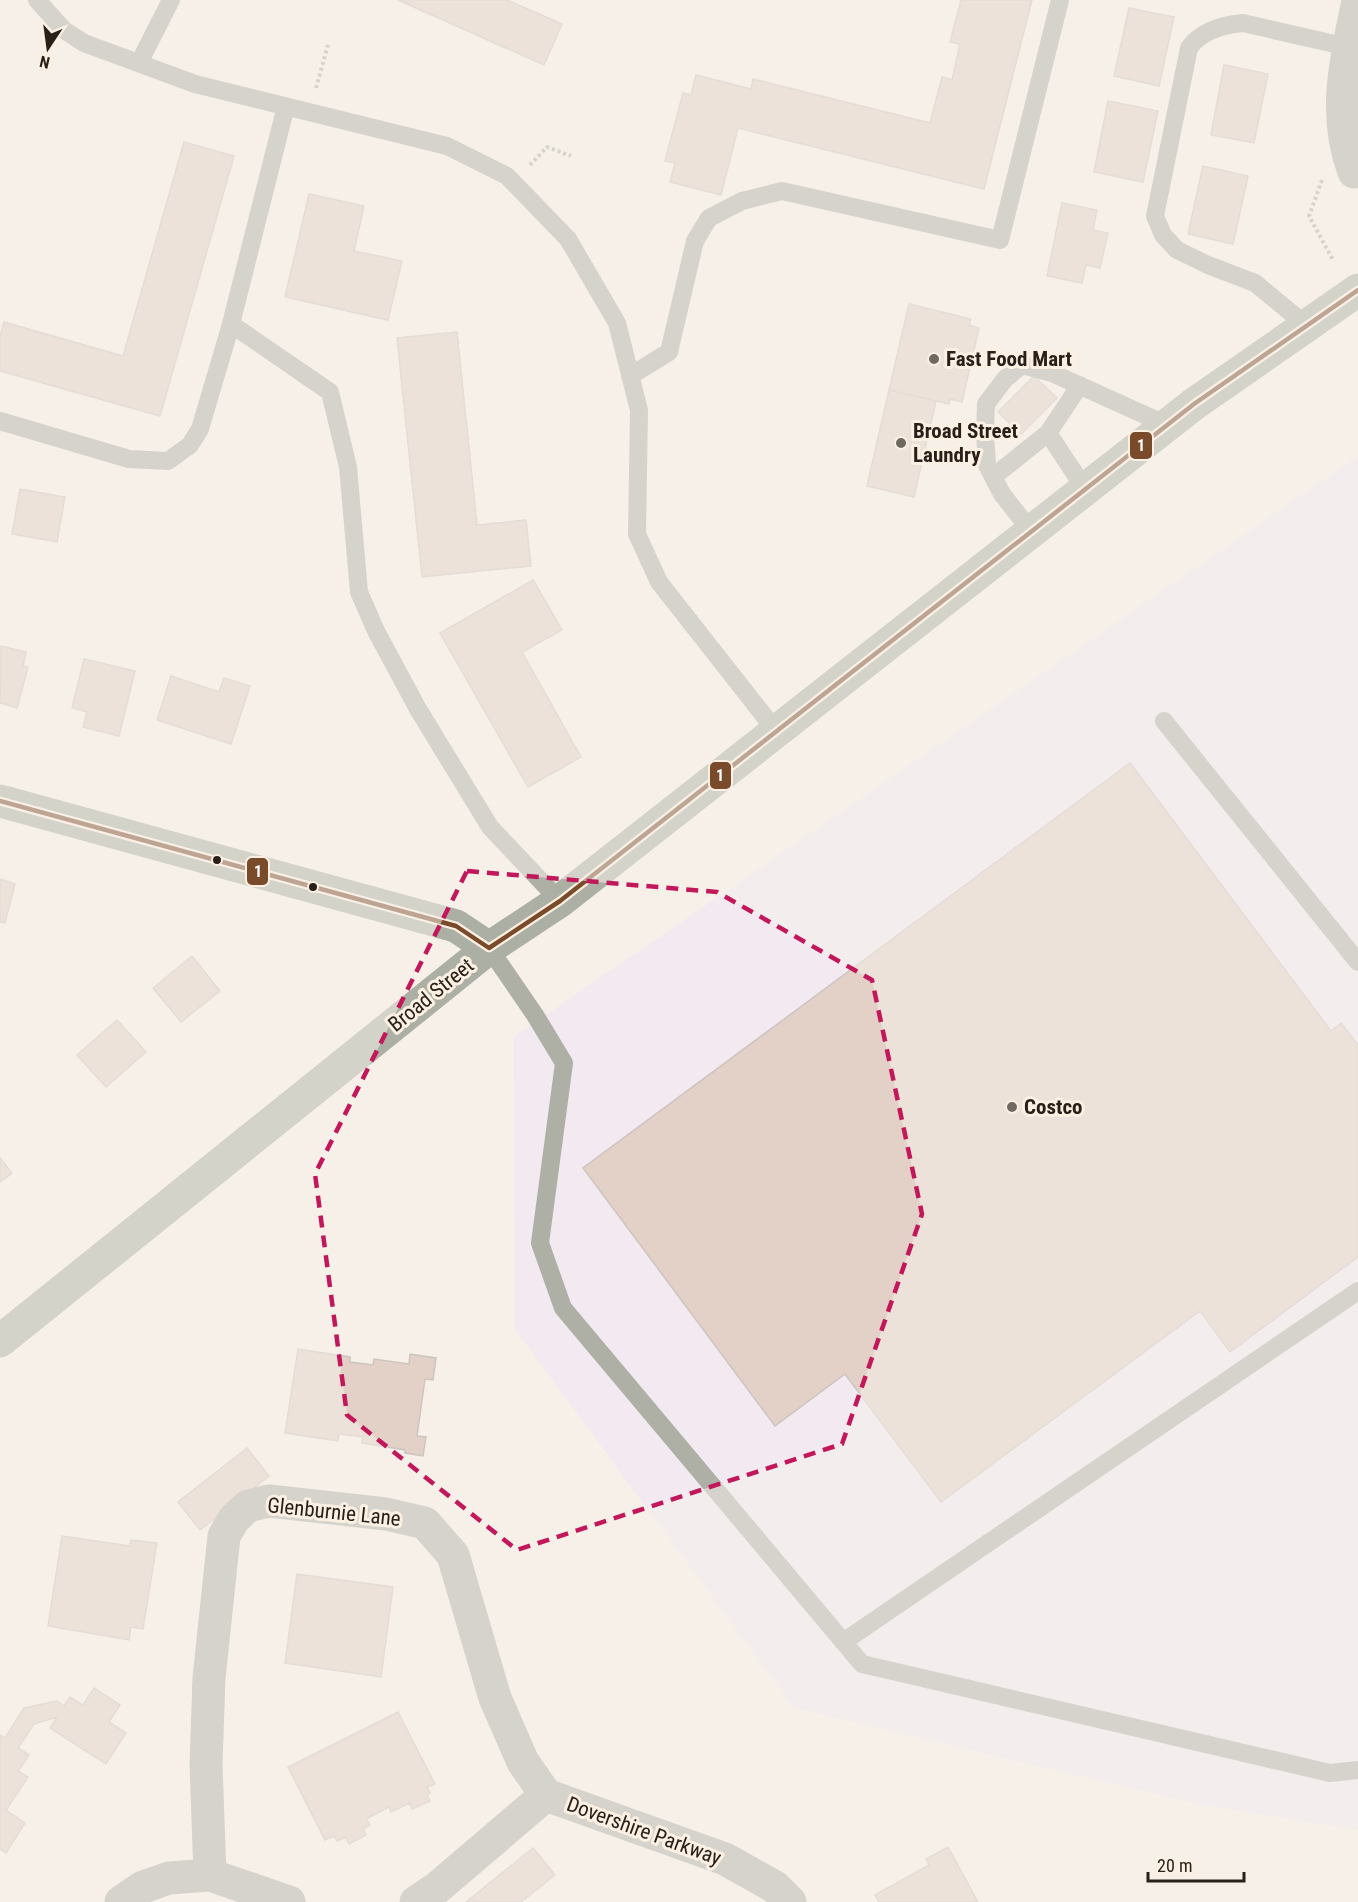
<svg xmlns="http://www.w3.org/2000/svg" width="1358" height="1902" viewBox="0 0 1358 1902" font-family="'Roboto Condensed',sans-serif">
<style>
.commercial{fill:#f2e9f1}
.building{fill:#e3d0c7;stroke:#cdc5c0;stroke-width:1.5}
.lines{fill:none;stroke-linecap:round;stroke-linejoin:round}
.path{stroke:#afafa6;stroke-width:4;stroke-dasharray:3 3;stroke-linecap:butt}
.lane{stroke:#aeb0a6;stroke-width:18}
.street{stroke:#aeb0a6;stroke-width:33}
.secondary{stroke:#acafa3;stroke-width:33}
.bus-1-casing{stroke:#fcf0e3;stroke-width:9}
.bus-1{stroke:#7a4b2a;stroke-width:4.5}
.marked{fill:none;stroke:#c2185b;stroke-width:4.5;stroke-dasharray:12 8;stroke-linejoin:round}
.poi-dot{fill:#706962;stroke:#fcf0e3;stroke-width:2}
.bus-dot{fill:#282019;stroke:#fcf0e3;stroke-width:2}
.labels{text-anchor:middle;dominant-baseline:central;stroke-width:6;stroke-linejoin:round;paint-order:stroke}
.poi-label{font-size:21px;font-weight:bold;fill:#282019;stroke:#fcf0e3;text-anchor:start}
.street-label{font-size:21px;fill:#282019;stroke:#fcf0e3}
.line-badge{stroke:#fcf0e3;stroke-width:2}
.badge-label{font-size:16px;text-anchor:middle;font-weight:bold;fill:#fff}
</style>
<rect width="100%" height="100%" fill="#f6f0e9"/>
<path class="commercial" d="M1358,456V1830L1201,1805L794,1708L515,1329L514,1037Z"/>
<path class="building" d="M398,0H507L562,24L544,65Z
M961,0H1032L984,189L738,128L721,195L670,182L675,163L665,161L683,93L691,95L696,75L751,89L753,79L930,123L942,77L952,80L960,44L950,42Z
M1129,8L1174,17L1159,86L1114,76Z
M1224,65L1268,74L1254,143L1211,135Z
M1108,101L1158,111L1143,182L1094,172Z
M184,142L234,156L160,416L0,371V336L4,322L123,356Z
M1203,166L1248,176L1233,244L1188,234Z
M309,194L364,206L354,251L402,261L388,320L285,297Z
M1062,203L1097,210L1093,230L1108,233L1100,268L1086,265L1082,283L1047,276Z
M909,304L971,319L969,325L979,328L962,402L950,399L949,404L889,390Z
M457,332L477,525L526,520L531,566L422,577L397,338Z
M1034,376L1057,398L1021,434L998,412Z
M889,390L936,401L914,497L867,486Z
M20,489L65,497L57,542L12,534Z
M533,580L562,630L522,652L581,757L528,787L440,633Z
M1,646L26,652L23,666L28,667L17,708L0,703Z
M84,659L135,671L119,736L83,727L87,712L72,708Z
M171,676L219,692L224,678L250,686L231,744L157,720Z
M1130,763L1331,1031L1341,1023L1358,1045V1257L1230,1352L1200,1311L941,1502L845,1374L775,1426L583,1168Z
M0,879L15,884L5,923L0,922Z
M192,956L220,991L181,1022L153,988Z
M117,1020L146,1052L106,1087L77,1055Z
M0,1158L12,1173L0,1182Z
M298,1349L350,1357V1362L373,1365L374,1359L409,1364L410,1354L436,1358L433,1380L425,1379L417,1436L426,1437L423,1456L405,1453V1450L362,1443L363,1437L339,1434L338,1441L285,1433Z
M247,1448L269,1476L200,1530L178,1502Z
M62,1536L130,1546L131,1540L157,1543L143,1629L131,1627L129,1640L48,1626Z
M297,1574L393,1587L381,1677L285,1663Z
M94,1688L120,1705L109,1722L126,1733L106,1764L50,1728L57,1717L34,1724L18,1748L29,1755L18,1771L28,1777L6,1810L25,1823L6,1853L0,1849V1735L5,1738L24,1708L57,1701L64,1706L70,1697L83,1705Z
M398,1712L435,1784L427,1787L430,1793L427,1795L430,1801L412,1809L409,1803L391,1812L389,1807L366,1819L370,1825L363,1829L366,1835L349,1844L346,1837L337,1841L334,1836L325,1840L288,1767Z
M948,1847L978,1902H879L875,1895L929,1865L926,1859Z
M533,1848L555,1875L521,1902H466Z"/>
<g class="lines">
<path class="path" d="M316,88L328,45
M530,165L547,147L571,156
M1322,180L1309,216L1333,260"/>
<path class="lane" d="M37,0L64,30L84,43L195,84L447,146L507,176L568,239L617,323L639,410L637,534L659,582L776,731
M139,63L171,0
M286,106L231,324L330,392L348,467L359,592L376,631L418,709L490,827L560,901
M1307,326L1255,283L1208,265L1177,250L1163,235L1155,216L1189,48C1201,31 1222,25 1243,23L1348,47
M630,376L669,352L695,241L709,218L742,201L782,191L1000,240L1060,0
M0,421L129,459L168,461L190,445L200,429L231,324
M1048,433L1080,385
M993,477L1048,433L1085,489
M1031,531L1002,494L987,465L985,433L986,404L1005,379L1022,365L1052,373L1167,425
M1164,721L1358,962
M489,948L535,1015L564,1063L540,1243L563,1308L862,1664L1330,1773L1358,1770
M843,1642L1358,1291"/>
<path class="street" d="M1354,172C1332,114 1346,59 1358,1
M210,1875L206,1764L209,1678L224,1536L234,1519L248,1506L269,1501L386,1514L425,1523L453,1555L495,1698L523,1762L546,1795
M121,1902L143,1887L169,1878L210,1875L289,1902
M416,1902L437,1888L546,1795L725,1859L775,1887L790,1902"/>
<path class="secondary" d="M0,801L456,926L489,948
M0,1341L489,948L560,901L1194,404L1358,290"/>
<defs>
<path id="bus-1" d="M0,801L456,926L489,948L560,901L1194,404L1358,290"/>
</defs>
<use href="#bus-1" class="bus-1-casing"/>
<use href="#bus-1" class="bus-1"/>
</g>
<path d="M0 0H1358V1902H0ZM467,871L717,892L872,980L922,1214L842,1444L517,1550L347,1415L315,1174Z" fill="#f6f0e9" fill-opacity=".55" fill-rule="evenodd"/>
<path class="marked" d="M467,871L717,892L872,980L922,1214L842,1444L517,1550L347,1415L315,1174Z"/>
<g class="poi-dot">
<circle cx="934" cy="359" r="6"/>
<circle cx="901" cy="443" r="6"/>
<circle cx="1012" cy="1107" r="6"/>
</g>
<g class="bus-dot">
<circle cx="217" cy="860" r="5"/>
<circle cx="313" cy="887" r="5"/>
</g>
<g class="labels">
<g class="poi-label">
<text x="946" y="359">Fast Food Mart</text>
<text x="913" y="431">Broad Street<tspan x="913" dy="24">Laundry</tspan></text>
<text x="1024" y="1107">Costco</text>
</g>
<g class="street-label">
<text transform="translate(431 995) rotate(-39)">Broad Street</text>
<text transform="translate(334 1512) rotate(6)">Glenburnie Lane</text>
<text transform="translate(644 1831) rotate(20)">Dovershire Parkway</text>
</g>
</g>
<g class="line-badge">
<rect x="1129" y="431" width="24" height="29" rx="6" fill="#7a4b2a"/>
<rect x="709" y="761" width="23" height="29" rx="6" fill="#7a4b2a"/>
<rect x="246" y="857" width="23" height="29" rx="6" fill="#7a4b2a"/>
</g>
<g class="badge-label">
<text x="1141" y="451">1</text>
<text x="720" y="781">1</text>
<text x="258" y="877">1</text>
</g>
<g transform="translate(48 48) rotate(193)" stroke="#fcf0e3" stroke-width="4.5" paint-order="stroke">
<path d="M0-4.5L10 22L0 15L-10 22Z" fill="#282019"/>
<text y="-9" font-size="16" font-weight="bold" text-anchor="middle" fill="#282019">N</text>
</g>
<path d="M1148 1872v9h96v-9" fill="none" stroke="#282019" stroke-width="3"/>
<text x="1157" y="1872" font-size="18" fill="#282019" stroke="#fcf0e3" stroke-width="4.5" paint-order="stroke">20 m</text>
</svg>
